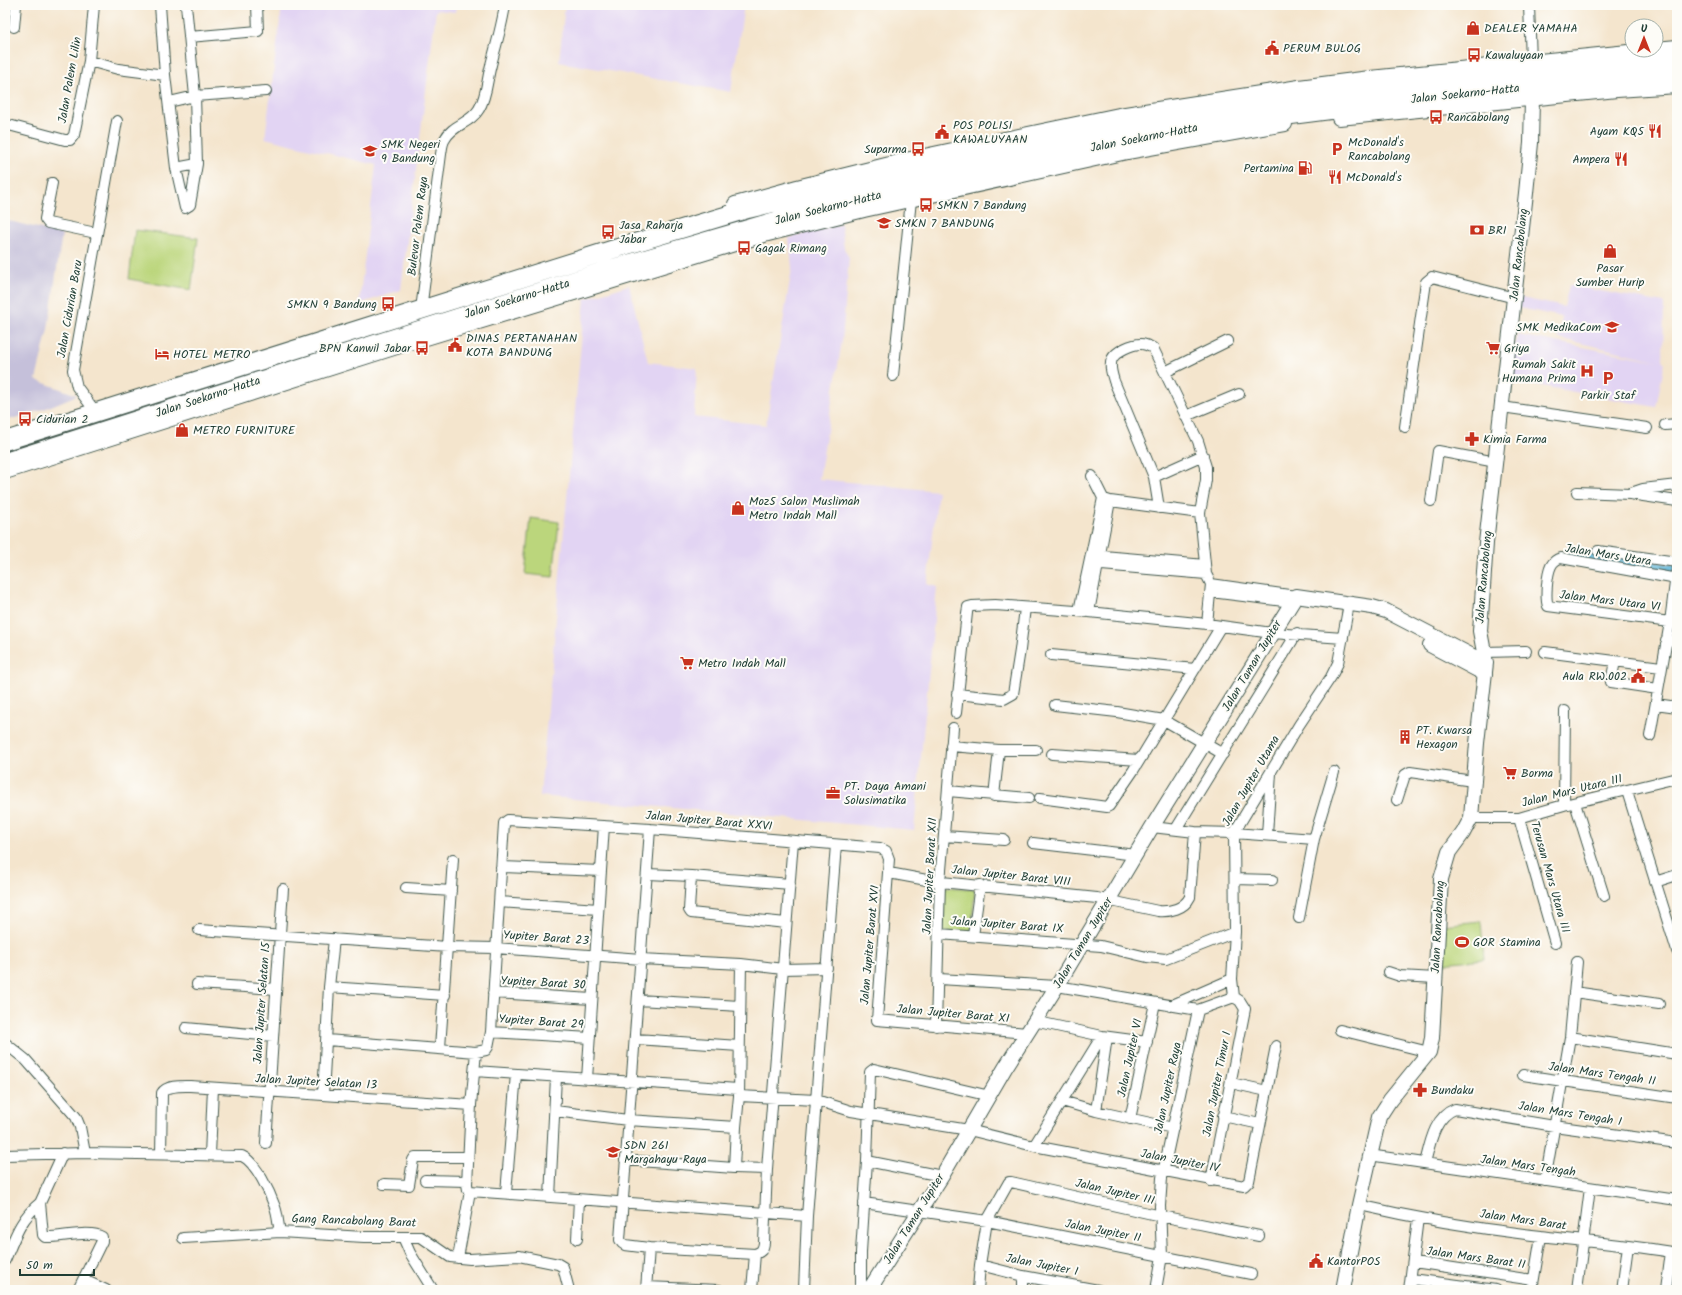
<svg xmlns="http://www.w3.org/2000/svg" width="1682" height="1295" viewBox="0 0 1682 1295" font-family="Kalam,sans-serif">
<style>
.built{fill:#e2d4f3}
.industrial{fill:#c5c0da}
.green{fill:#bbd67b;stroke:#6d8a58}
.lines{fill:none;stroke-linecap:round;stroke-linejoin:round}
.canal{stroke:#5bb4d8;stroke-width:10}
.street-casing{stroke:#3f564b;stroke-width:12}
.secondary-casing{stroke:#3f564b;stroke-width:16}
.highway-casing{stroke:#3f564b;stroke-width:20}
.street{stroke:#fff;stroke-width:10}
.secondary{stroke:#fff;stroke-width:14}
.highway{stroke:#fff;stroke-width:18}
.labels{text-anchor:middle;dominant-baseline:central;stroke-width:4;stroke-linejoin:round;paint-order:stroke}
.poi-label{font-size:12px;fill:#1f3d34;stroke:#fdfcf7;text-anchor:start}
.street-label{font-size:12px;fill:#1f3d34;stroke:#fdfcf7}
</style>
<rect width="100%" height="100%" fill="#fdfcf7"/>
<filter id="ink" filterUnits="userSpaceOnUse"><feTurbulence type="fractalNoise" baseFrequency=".025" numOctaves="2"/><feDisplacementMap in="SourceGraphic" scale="8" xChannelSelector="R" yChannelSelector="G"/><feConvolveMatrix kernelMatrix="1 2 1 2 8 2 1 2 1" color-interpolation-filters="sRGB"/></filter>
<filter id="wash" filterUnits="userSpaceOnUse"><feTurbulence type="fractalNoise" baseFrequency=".012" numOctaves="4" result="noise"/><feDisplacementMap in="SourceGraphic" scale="16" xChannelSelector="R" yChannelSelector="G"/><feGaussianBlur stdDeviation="0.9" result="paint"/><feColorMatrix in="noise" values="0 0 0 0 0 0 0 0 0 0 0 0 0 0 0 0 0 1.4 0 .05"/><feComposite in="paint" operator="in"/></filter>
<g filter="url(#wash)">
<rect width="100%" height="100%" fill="#f4e5cd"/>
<path class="built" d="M282,5H456L455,12L436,10L401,290L359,304L376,165L265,138Z
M565,5H744L731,92L559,62Z
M841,224L844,248L849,258L842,341L819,479L938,491L927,584L937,587L914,830L540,796L585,299L629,285L648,362L697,368L694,417L766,425L792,268L789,238Z
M1569,285L1664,303L1663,362H1665L1656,407L1509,380L1517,335L1659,361L1558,338L1562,317L1515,307L1517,297L1564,307Z"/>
<path class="industrial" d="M5,220L62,234L48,329L36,380L77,395L44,409L5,421Z"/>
<path class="green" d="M135,230L198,238L191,290L129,279Z
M531,518L559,522L553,577L525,574Z
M944,887L975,889L971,933L943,932Z
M1481,921L1484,959L1441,963L1442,925Z"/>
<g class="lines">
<path class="canal" d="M1572,553L1677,570"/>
</g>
</g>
<g filter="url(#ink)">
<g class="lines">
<defs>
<path id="street" d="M160,5L165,75L176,168L185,208L190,205L197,164L195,96L186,5
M1529,5L1531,62
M14,27L16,5
M189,37L258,31L257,5
M89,61L118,69L165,75
M169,102L195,96L266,91
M5,124L65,140H70L74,135L89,61L94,5
M176,168L197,164
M52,183L45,219L48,223L96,233
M422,302L441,154C442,149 442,143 445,139C452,125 471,123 479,109C487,96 487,79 491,65C496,45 502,26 505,5
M1165,372L1228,341
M893,376L911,200
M92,407L77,387L73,370L117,121
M1502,407L1647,428
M1186,416L1239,394
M1665,425L1677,424
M1405,427L1426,282L1432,277L1515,298
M1154,477L1203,455
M1577,492L1630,494L1677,501
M1631,493L1643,489L1677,485
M1104,499L1110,501L1200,513
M1431,501L1438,451L1496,462
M1159,508L1154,477L1114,381C1112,374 1109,366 1112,359C1116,351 1132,344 1141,344C1145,344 1149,346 1153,348L1198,441L1206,467V480L1200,513L1206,574L1211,584L1207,624
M1598,551L1677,562
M1092,555L1205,565
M1090,564L1206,574
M1211,584L1296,596
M1211,592L1292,602
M1079,611L1103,498L1092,476
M1089,612L1110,501
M1670,622L1548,606C1545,598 1547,574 1551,566C1553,562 1557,559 1561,558L1677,579
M1666,640L1677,641
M1485,652L1526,651
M1545,652L1661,667
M1051,655L1195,669
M1615,661L1611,682L1658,689
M957,694L1004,699L1013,694L1020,650L1025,608
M1656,704L1677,707
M1055,705L1117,712L1164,720L1223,754
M956,713L967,613L968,607L972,606L995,605L1089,612L1207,624L1272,633L1343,638
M1650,736L1670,622L1677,567
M951,746L999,750H1036
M1052,754L1139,760
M948,791L1029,798
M1627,791L1677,951
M994,796L999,750
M1040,798L1107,807L1109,806L1133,771L1221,626
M1397,800L1405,775L1410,772L1473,781
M1575,803L1604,896
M1564,805L1565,711
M1471,818H1519L1564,805L1677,778
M1519,818L1555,943
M1152,827L1195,832L1234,833L1314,839
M1176,829L1297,633
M1267,835L1271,773
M944,836L1004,840
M1033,843L1136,855
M501,867L601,871
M889,873L932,881L1097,898L1158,911C1170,912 1184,909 1190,897L1195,832
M648,874L691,876
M1235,879L1272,880
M1655,882L1677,875
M406,888L451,891
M499,902L598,909
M1299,918L1314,839L1334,772
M786,923L691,913L689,910L691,876L790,884
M199,930L448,947L495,948L641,959L741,964L783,969L827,968
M939,934L1101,946L1147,957L1166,959L1235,932
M973,936L980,885
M1388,972L1400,976L1436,978
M939,979L1057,986L1198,1010L1234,997
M197,984L276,989
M329,987L445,995
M1574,992L1659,1004
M493,993L592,999
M1234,997L1232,979L1235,932L1234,833L1299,725L1331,677L1338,663L1349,604
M638,1000L740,1006
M1170,1006L1232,979
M1034,1021L1102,1036L1147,1042
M936,1026L940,882L953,728
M186,1028L273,1036
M1340,1030L1429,1052
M491,1032L590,1038
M1570,1037L1677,1054
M636,1039L739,1046
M327,1040L476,1052L486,1050L488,1047L491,1032L504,823L508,820L650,829L880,848L886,851L889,859L877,1020L1027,1033
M5,1043L26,1060L76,1117L80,1127L85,1153
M440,1048L453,859
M476,1052L471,1105L467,1184L468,1190L470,1191L807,1216
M475,1071L738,1089
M1523,1075L1677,1098
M587,1079L604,826
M1231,1083L1267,1091
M323,1095L329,987L334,939
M739,1096L816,1100L851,1111L969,1130L1034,1146L1244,1186L1249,1181L1276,1046
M1062,1101L1096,1111L1173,1128
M555,1111L628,1120L736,1127L739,1096L741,964
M1096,1111L1107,1037
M1223,1116L1260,1124
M1130,1119L1155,1003
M266,1143L283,889
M1034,1146L1102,1036
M63,1153L40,1203L43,1235L45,1237C60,1238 90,1229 102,1237V1241L78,1290
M161,1154L162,1093C167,1085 182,1086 190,1086L471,1105
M5,1155L85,1153L242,1156C256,1162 270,1193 275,1207C278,1215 278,1224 280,1232
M210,1155L213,1088
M1369,1155L1677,1200
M625,1160L734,1168L767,1169
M867,1161L942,1176
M1425,1163C1430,1144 1434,1117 1455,1109L1554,1126L1677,1143
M734,1168L736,1127
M425,1180L467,1181
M1211,1181L1245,1009L1240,1001L1234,997
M1545,1181L1570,1037L1577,962
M384,1184L409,1185L413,1160L415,1157H468
M506,1193L516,1074
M550,1197L556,1077
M864,1203L987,1221L1251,1274
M1359,1205C1419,1219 1480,1229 1541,1236C1587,1242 1632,1245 1677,1253
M403,1237L410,1253L433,1290
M183,1238L280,1232L364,1237H421L450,1257L470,1259L519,1256L558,1264L563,1267L569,1290
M577,1239L579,1199
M649,1248L755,1254
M458,1258L470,1191
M5,1260C15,1237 20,1219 40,1203
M1414,1262L1533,1280
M980,1265L1023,1276L1098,1290
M1412,1279L1496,1290
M84,1280L106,1290
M646,1287L719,1290
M646,1290L649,1248L625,1245L622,1243L620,1240L650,829
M752,1290L755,1254C761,1252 763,1250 764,1243L767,1169L793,841
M804,1290L807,1216L836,845
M861,1290V1252L867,1161L870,1072L874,1069L990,1096
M978,1290L980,1265L987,1221L1009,1182H1011L1161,1216L1259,1236
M1023,1290V1276
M1156,1290L1162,1256L1160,1206L1162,1178L1198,1010
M1409,1290L1418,1218
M1532,1290L1541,1236
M1577,1290L1590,1188
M1622,1290L1628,1246
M1666,1290L1671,1252"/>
<path id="secondary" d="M1656,49L1677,47
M1339,118L1617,90L1677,86
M735,204L797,187L910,159L1119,115L1299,87L1370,78L1648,50
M5,472L400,346L764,235L864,210L1127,152L1285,124
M1430,645L1485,674
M869,1290L942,1176L1005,1068L1057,986L1152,827L1296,596L1372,607L1386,611L1486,663
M1343,1290L1359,1205L1379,1117L1390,1100L1429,1052L1432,1038L1441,879L1449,852L1463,833L1471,818L1477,743L1486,663L1480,631L1486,543L1526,193L1531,143L1532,99"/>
<path id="highway" d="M5,441L611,250L748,209L938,164L1060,137L1219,109L1396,87L1677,59
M5,462L607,270L793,216L846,203L1045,158L1222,124L1393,102L1677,74"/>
</defs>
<use href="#street" class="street-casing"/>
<use href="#secondary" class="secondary-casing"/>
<use href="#highway" class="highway-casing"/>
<use href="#street" class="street"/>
<use href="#secondary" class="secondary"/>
<use href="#highway" class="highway"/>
</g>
</g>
<defs>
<symbol id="shop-bare" viewBox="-9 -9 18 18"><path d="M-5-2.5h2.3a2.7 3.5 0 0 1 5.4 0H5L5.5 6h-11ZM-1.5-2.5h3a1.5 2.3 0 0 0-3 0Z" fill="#c8321e" stroke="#fdfcf7" stroke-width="2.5" paint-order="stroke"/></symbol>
<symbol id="civic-bare" viewBox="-9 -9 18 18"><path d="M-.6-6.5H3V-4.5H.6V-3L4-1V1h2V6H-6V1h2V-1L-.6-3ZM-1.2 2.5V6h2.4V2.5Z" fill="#c8321e" stroke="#fdfcf7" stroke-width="2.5" paint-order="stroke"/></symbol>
<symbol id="bus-bare" viewBox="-9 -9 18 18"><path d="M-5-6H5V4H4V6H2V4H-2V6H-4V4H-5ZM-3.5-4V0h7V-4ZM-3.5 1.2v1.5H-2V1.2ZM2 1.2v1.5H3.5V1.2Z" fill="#c8321e" stroke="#fdfcf7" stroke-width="2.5" paint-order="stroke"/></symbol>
<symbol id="restaurant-bare" viewBox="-9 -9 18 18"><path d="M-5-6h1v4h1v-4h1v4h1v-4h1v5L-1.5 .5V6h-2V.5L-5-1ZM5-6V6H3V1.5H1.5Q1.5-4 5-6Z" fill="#c8321e" stroke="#fdfcf7" stroke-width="2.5" paint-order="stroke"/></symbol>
<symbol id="parking-bare" viewBox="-9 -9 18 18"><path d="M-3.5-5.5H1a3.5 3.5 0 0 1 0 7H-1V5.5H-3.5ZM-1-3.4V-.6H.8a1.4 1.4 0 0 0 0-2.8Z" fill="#c8321e" stroke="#fdfcf7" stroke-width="2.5" paint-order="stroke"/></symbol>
<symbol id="school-bare" viewBox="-9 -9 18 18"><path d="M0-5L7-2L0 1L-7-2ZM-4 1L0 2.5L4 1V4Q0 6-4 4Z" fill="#c8321e" stroke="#fdfcf7" stroke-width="2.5" paint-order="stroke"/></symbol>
<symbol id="fuel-bare" viewBox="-9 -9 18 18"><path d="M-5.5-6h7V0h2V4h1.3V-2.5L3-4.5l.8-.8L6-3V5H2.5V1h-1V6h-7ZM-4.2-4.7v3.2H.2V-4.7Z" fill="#c8321e" stroke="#fdfcf7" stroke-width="2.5" paint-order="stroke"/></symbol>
<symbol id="bank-bare" viewBox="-9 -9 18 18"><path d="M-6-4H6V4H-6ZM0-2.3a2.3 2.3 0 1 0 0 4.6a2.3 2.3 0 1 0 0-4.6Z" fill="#c8321e" stroke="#fdfcf7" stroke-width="2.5" paint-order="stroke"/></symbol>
<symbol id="supermarket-bare" viewBox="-9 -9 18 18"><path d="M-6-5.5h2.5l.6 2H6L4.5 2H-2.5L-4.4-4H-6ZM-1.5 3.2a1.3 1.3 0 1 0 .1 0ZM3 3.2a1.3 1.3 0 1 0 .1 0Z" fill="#c8321e" stroke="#fdfcf7" stroke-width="2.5" paint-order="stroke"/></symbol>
<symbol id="hotel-bare" viewBox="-9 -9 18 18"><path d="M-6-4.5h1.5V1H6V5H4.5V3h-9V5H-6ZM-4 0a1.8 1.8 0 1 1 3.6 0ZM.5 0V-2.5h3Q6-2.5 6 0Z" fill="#c8321e" stroke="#fdfcf7" stroke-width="2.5" paint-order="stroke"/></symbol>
<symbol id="hospital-bare" viewBox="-9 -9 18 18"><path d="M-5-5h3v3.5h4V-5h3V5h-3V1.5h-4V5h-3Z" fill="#c8321e" stroke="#fdfcf7" stroke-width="2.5" paint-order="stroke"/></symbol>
<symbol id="pharmacy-bare" viewBox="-9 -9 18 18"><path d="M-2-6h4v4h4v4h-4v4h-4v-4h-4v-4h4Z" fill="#c8321e" stroke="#fdfcf7" stroke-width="2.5" paint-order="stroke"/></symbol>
<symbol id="building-bare" viewBox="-9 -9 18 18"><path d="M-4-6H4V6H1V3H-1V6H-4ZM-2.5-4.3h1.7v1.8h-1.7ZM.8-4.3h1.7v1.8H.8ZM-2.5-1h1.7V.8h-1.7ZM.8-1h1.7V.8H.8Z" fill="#c8321e" stroke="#fdfcf7" stroke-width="2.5" paint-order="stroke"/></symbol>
<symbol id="office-bare" viewBox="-9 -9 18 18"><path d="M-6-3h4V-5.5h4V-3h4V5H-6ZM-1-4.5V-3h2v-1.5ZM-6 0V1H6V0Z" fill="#c8321e" stroke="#fdfcf7" stroke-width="2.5" paint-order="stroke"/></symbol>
<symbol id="stadium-bare" viewBox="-9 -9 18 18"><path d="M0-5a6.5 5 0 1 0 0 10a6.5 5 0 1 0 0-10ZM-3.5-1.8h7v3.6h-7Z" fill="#c8321e" stroke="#fdfcf7" stroke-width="2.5" paint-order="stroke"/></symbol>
</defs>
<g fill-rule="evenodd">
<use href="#shop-bare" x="1463" y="18" width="20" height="20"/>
<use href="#civic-bare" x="1262" y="38" width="20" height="20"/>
<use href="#bus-bare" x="1464" y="45" width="20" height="20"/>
<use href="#bus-bare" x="1426" y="107" width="20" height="20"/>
<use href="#restaurant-bare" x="1645" y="121" width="20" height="20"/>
<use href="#civic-bare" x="932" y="122" width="20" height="20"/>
<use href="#bus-bare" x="908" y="139" width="20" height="20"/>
<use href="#parking-bare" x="1327" y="139" width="20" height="20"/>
<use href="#school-bare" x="360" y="141" width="20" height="20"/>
<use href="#restaurant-bare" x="1611" y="149" width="20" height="20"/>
<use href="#fuel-bare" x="1295" y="158" width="20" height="20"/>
<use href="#restaurant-bare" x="1325" y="167" width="20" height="20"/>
<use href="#bus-bare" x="916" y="195" width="20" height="20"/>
<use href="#school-bare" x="874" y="213" width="20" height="20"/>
<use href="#bank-bare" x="1467" y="220" width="20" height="20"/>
<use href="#bus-bare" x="598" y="222" width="20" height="20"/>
<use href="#bus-bare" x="734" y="238" width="20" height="20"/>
<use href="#shop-bare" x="1600" y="241" width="20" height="20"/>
<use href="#bus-bare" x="378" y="294" width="20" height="20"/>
<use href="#school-bare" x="1602" y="317" width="20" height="20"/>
<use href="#civic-bare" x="445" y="335" width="20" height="20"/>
<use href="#bus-bare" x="412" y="338" width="20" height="20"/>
<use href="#supermarket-bare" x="1483" y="338" width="20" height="20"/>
<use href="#hotel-bare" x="152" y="344" width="20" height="20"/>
<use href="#hospital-bare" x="1577" y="361" width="20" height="20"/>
<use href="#parking-bare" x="1598" y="368" width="20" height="20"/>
<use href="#bus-bare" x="15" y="409" width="20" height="20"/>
<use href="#shop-bare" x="172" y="420" width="20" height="20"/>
<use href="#pharmacy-bare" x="1462" y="429" width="20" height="20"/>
<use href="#shop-bare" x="728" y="498" width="20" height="20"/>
<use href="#supermarket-bare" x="677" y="653" width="20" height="20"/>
<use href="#civic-bare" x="1628" y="666" width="20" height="20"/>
<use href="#building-bare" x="1395" y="727" width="20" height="20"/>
<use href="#supermarket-bare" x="1500" y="763" width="20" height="20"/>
<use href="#office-bare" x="823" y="783" width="20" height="20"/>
<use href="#stadium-bare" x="1452" y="932" width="20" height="20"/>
<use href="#pharmacy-bare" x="1410" y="1080" width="20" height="20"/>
<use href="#school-bare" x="603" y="1142" width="20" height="20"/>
<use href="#civic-bare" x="1306" y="1251" width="20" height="20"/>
</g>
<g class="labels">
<g class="poi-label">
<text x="1484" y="28">DEALER YAMAHA</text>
<text x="1283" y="48">PERUM BULOG</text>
<text x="1485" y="55">Kawaluyaan</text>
<text x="1447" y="117">Rancabolang</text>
<text x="953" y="125">POS POLISI<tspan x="953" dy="14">KAWALUYAAN</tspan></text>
<text x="1644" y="131" text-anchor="end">Ayam KQ5</text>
<text x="1348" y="142">McDonald's<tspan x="1348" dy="14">Rancabolang</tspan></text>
<text x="381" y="144">SMK Negeri<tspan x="381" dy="14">9 Bandung</tspan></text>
<text x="907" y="149" text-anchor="end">Suparma</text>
<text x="1610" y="159" text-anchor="end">Ampera</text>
<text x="1294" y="168" text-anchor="end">Pertamina</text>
<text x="1346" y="177">McDonald's</text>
<text x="937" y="205">SMKN 7 Bandung</text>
<text x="895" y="223">SMKN 7 BANDUNG</text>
<text x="619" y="225">Jasa Raharja<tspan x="619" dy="14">Jabar</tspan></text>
<text x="1488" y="230">BRI</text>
<text x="755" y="248">Gagak Rimang</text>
<text x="1610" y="268" text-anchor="middle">Pasar<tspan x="1610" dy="14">Sumber Hurip</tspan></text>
<text x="377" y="304" text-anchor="end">SMKN 9 Bandung</text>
<text x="1601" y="327" text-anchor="end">SMK MedikaCom</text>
<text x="466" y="338">DINAS PERTANAHAN<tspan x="466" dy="14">KOTA BANDUNG</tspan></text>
<text x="411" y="348" text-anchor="end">BPN Kanwil Jabar</text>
<text x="1504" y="348">Griya</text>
<text x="173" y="354">HOTEL METRO</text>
<text x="1576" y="364" text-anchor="end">Rumah Sakit<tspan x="1576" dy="14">Humana Prima</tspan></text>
<text x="1608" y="395" text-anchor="middle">Parkir Staf</text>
<text x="36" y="419">Cidurian 2</text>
<text x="193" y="430">METRO FURNITURE</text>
<text x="1483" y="439">Kimia Farma</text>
<text x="749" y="501">Moz5 Salon Muslimah<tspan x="749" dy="14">Metro Indah Mall</tspan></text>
<text x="698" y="663">Metro Indah Mall</text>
<text x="1627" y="676" text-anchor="end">Aula RW.002</text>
<text x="1416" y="730">PT. Kwarsa<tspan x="1416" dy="14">Hexagon</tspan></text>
<text x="1521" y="773">Borma</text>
<text x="844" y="786">PT. Daya Amani<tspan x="844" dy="14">Solusimatika</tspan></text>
<text x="1473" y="942">GOR Stamina</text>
<text x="1431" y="1090">Bundaku</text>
<text x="624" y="1145">SDN 261<tspan x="624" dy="14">Margahayu Raya</tspan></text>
<text x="1327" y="1261">KantorPOS</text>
</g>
<g class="street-label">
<text transform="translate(70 80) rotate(-80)">Jalan Palem Lilin</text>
<text transform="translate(1465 94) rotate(-6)">Jalan Soekarno-Hatta</text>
<text transform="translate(1144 138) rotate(-11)">Jalan Soekarno-Hatta</text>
<text transform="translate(828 208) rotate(-14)">Jalan Soekarno-Hatta</text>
<text transform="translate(418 226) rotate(-83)">Bulevar Palem Raya</text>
<text transform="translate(1519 255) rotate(-84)">Jalan Rancabolang</text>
<text transform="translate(517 299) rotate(-17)">Jalan Soekarno-Hatta</text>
<text transform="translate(70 309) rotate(-80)">Jalan Cidurian Baru</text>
<text transform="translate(208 397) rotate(-18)">Jalan Soekarno-Hatta</text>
<text transform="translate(1608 555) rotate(9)">Jalan Mars Utara</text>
<text transform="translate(1484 577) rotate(-85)">Jalan Rancabolang</text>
<text transform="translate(1610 601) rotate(7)">Jalan Mars Utara VI</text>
<text transform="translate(1252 666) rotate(-59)">Jalan Taman Jupiter</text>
<text transform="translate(1251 781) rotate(-60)">Jalan Jupiter Utama</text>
<text transform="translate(1572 791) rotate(-14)">Jalan Mars Utara III</text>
<text transform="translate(709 821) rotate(5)">Jalan Jupiter Barat XXVI</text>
<text transform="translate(930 876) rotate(-87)">Jalan Jupiter Barat XII</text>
<text transform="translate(1011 876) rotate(6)">Jalan Jupiter Barat VIII</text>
<text transform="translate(1550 877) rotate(74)">Terusan Mars Utara III</text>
<text transform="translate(1007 925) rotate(4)">Jalan Jupiter Barat IX</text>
<text transform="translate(1438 927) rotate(-87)">Jalan Rancabolang</text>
<text transform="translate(546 938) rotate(4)">Yupiter Barat 23</text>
<text transform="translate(1083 943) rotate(-59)">Jalan Taman Jupiter</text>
<text transform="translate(870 945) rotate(-85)">Jalan Jupiter Barat XVI</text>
<text transform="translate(543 983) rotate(3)">Yupiter Barat 30</text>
<text transform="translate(262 1003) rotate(-86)">Jalan Jupiter Selatan 15</text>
<text transform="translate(953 1014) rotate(5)">Jalan Jupiter Barat XI</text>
<text transform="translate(541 1022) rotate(4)">Yupiter Barat 29</text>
<text transform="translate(1130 1058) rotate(-78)">Jalan Jupiter VI</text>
<text transform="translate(1602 1074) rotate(8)">Jalan Mars Tengah II</text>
<text transform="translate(316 1082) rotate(3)">Jalan Jupiter Selatan 13</text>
<text transform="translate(1217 1084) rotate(-79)">Jalan Jupiter Timur I</text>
<text transform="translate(1168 1088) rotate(-78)">Jalan Jupiter Raya</text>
<text transform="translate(1570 1114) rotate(9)">Jalan Mars Tengah I</text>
<text transform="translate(1180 1161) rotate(11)">Jalan Jupiter IV</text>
<text transform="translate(1528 1166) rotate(8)">Jalan Mars Tengah</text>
<text transform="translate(1115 1192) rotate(13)">Jalan Jupiter III</text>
<text transform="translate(914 1219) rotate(-58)">Jalan Taman Jupiter</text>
<text transform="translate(1523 1220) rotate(8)">Jalan Mars Barat</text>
<text transform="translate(354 1221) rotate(2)">Gang Rancabolang Barat</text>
<text transform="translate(1103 1231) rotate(11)">Jalan Jupiter II</text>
<text transform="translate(1476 1258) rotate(8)">Jalan Mars Barat II</text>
<text transform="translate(1042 1265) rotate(11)">Jalan Jupiter I</text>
</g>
</g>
<rect width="1682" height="1295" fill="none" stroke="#fdfcf7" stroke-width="20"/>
<g transform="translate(1644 38)"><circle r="19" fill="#fdfcf7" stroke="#a4b0a9"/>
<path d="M0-3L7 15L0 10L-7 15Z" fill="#c8321e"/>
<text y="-6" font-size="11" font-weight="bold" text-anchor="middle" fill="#1f3d34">U</text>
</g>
<path d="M20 1269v6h74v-6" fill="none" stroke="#1f3d34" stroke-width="2"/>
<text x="26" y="1269" font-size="12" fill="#1f3d34" stroke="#fdfcf7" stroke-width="3" paint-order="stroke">50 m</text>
</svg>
